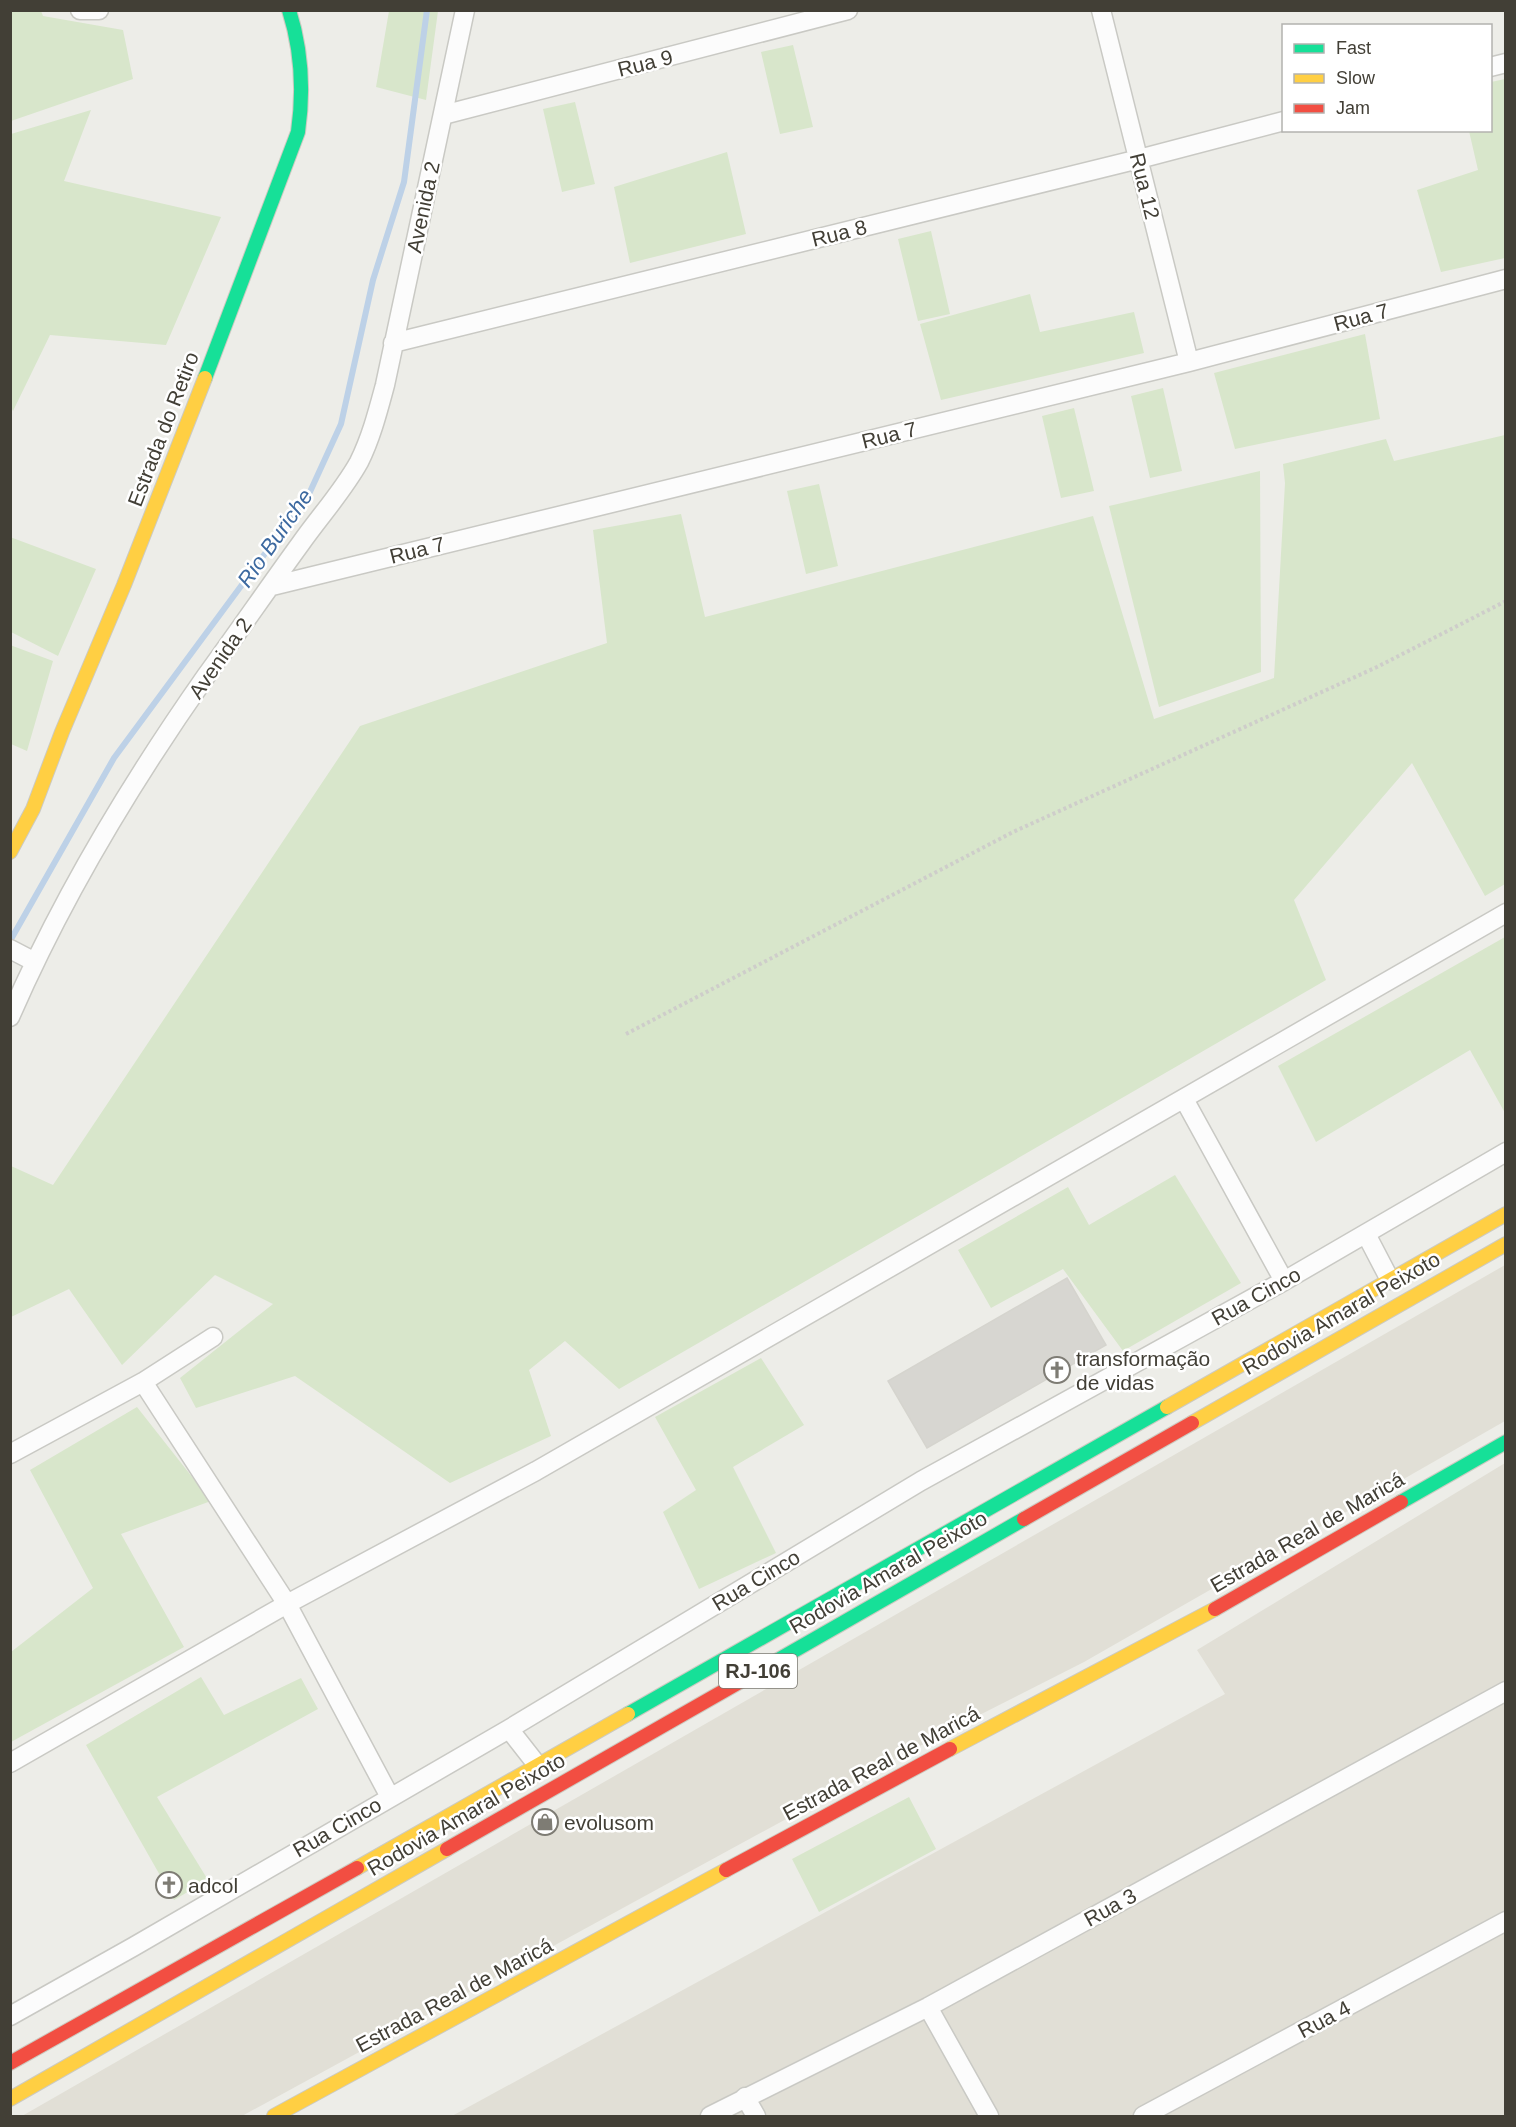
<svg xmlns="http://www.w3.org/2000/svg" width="1516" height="2127" viewBox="0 0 1516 2127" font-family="Arial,sans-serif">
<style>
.residential{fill:#e1dfd6}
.green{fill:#d8e6cb}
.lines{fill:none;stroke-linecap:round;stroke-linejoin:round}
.stream{stroke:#bdd1e7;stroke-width:6}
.building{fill:#d7d6d1;stroke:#d5d4ce;stroke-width:1.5}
.street-casing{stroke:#c9c9c4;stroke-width:21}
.fast-casing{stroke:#cccac0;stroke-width:16}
.slow-casing{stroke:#cccac0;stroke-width:16}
.jam-casing{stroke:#cccac0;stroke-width:16}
.path{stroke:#cecdca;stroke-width:4;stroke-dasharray:3 3;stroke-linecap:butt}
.street{stroke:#fcfcfc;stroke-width:18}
.fast{stroke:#16e098;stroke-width:14}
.slow{stroke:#ffcf43;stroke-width:14}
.jam{stroke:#f24e42;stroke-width:14}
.labels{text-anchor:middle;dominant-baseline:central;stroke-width:5;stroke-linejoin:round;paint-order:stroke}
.shield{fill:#fff;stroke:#7b7972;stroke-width:1.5}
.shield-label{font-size:20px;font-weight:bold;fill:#423f36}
.street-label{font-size:21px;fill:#423f36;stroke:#fff}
.poi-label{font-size:21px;fill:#423f36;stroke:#fff;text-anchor:start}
.water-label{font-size:22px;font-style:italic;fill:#3c69a0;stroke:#fff}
</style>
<rect width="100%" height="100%" fill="#edede8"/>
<path class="residential" d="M1505,1265V1421L1084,1662L940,1735L242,2116H22Z
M1505,1463V2116H452L1225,1694L1197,1650Z"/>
<path class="green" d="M10,11H41L43,16L123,30L133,79L11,121Z
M389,11H438L426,100L376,87Z
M793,45L813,127L780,134L761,52Z
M1505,79V258L1441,272L1417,190L1478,170L1469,131L1490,130L1491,82Z
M575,102L595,184L562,192L543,109Z
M91,110L64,181L221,217L166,345L50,335L13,411L10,405L11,134Z
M727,152L746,234L630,263L614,187Z
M931,231L950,314L918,321L898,239Z
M1030,294L1040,332L1134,312L1144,353L941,400L920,324Z
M1365,334L1380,419L1235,449L1214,373Z
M1163,388L1182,471L1150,478L1131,396Z
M1074,408L1094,491L1061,498L1042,416Z
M1505,435V884L1485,896L1412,763L1294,900L1326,980L619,1389L565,1341L529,1370L551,1436L450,1483L295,1376L196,1408L180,1378L273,1304L215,1275L122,1365L69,1289L11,1317V1166L53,1185L360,726L607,643L593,530L681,514L705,617L1093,516L1154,719L1274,678L1285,483L1283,464L1386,439L1394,461Z
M1260,471L1261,672L1159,707L1109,506Z
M819,484L838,566L806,574L787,491Z
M10,537L96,569L58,656L11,632Z
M10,645L53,661L27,751L11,744Z
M1505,937V1113L1470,1050L1316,1142L1278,1066Z
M1175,1175L1241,1283L1123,1351L1063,1269L991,1308L958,1250L1068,1187L1089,1225Z
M761,1358L804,1425L733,1467L776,1553L699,1589L663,1512L696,1490L655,1417Z
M137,1407L211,1501L121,1534L184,1647L11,1742V1652L93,1588L30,1470Z
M201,1677L224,1715L301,1678L318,1709L157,1797L208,1880L174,1900L86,1745Z
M909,1797L936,1849L819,1912L792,1859Z"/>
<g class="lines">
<path class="stream" d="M10,941L114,758L309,494L341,424L373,280L404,182L427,10"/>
</g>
<path class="building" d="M1067,1278L1106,1345L927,1448L888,1381Z"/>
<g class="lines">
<defs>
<path id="street" d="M80,10H99
M1101,10L1189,362
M1490,67L1506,63
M443,115L848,10
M393,343L1139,159L1284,121
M272,586L1189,362L1506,279
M10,949L35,962
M10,1017C62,897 131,783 206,676C238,632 269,587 301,543C320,516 343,491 359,462C371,438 378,411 385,385L465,10
M1184,1099L1284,1281
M1366,1234L1390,1280
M143,1382L287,1604L390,1797
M10,1454L143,1382L213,1337
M509,1729L538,1766
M10,1763L287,1604L536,1471L1506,913
M928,2007L989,2116
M10,2016L133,1947L509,1729L921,1481L1284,1281L1506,1152
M745,2097L756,2116
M710,2116L928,2007L1506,1691
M1143,2116L1506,1921"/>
<path id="fast" d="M205,378L298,132C304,90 302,51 289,10
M1401,1502L1506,1442
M771,1664L1024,1519
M628,1714L1167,1407"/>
<path id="slow" d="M10,852L33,809L62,732L124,585L205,378
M1167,1407L1506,1214
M1192,1423L1506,1244
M950,1749L1215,1609
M357,1868L628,1714
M10,2099L447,1849
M274,2116L726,1870"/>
<path id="jam" d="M1024,1519L1192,1423
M1215,1609L1401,1502
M447,1849L771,1664
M726,1870L950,1749
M10,2063L357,1868"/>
</defs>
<use href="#street" class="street-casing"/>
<use href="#fast" class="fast-casing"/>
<use href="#slow" class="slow-casing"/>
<use href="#jam" class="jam-casing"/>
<path class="path" d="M626,1034L1013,832L1377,667L1506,601"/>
<use href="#street" class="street"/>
<use href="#fast" class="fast"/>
<use href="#slow" class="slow"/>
<use href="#jam" class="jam"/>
</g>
<defs>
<symbol id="church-ring" viewBox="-11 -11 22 22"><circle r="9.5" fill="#fff" stroke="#7e7c74" stroke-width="1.5"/><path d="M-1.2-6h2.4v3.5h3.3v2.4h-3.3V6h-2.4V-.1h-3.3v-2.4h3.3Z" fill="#7e7c74"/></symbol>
<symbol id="shop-ring" viewBox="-11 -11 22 22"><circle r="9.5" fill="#fff" stroke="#7e7c74" stroke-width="1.5"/><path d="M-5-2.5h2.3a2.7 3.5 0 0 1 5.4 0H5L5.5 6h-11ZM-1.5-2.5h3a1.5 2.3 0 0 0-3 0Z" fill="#7e7c74"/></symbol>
</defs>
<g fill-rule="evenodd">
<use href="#church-ring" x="1042" y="1355" width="30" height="30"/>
<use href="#shop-ring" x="530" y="1807" width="30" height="30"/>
<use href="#church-ring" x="154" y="1870" width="30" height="30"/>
</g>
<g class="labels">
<rect class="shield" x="719" y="1654" width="78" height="34" rx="4.5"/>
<g class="shield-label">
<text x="758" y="1671">RJ-106</text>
</g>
<g class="street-label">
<text transform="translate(645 63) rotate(-14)">Rua 9</text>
<text transform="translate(1145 186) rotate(76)">Rua 12</text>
<text transform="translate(423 207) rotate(-78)">Avenida 2</text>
<text transform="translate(839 233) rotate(-14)">Rua 8</text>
<text transform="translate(1361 317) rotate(-15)">Rua 7</text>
<text transform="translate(163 429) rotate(-69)">Estrada do Retiro</text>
<text transform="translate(889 435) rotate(-14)">Rua 7</text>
<text transform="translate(417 550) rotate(-14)">Rua 7</text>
<text transform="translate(220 658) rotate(-55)">Avenida 2</text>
<text transform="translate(1256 1296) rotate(-29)">Rua Cinco</text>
<text transform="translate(1341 1313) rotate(-30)">Rodovia Amaral Peixoto</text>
<text transform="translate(1307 1532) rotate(-30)">Estrada Real de Maricá</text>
<text transform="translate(888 1572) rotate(-30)">Rodovia Amaral Peixoto</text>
<text transform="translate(756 1580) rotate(-31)">Rua Cinco</text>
<text transform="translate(881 1763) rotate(-28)">Estrada Real de Maricá</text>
<text transform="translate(466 1814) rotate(-30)">Rodovia Amaral Peixoto</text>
<text transform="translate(337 1827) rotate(-30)">Rua Cinco</text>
<text transform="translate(1110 1907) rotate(-29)">Rua 3</text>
<text transform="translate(454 1995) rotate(-28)">Estrada Real de Maricá</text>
<text transform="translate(1324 2019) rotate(-28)">Rua 4</text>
</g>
<g class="poi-label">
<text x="1076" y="1358">transformação<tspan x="1076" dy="24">de vidas</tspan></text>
<text x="564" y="1822">evolusom</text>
<text x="188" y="1885">adcol</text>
</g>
<g class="water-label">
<text transform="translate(275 538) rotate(-55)">Rio Buriche</text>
</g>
</g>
<rect width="1516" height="2127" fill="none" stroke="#423f36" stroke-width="24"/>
<rect x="1282" y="24" width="210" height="108" fill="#ffffff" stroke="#b3b2af" stroke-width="1.5"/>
<rect x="1294" y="44" width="30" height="9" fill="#16e098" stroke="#b3b2af" stroke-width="1.5"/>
<text x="1336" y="54" font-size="18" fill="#423f36">Fast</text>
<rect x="1294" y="74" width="30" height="9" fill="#ffcf43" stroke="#b3b2af" stroke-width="1.5"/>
<text x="1336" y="84" font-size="18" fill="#423f36">Slow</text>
<rect x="1294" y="104" width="30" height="9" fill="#f24e42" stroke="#b3b2af" stroke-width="1.5"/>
<text x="1336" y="114" font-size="18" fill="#423f36">Jam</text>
</svg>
